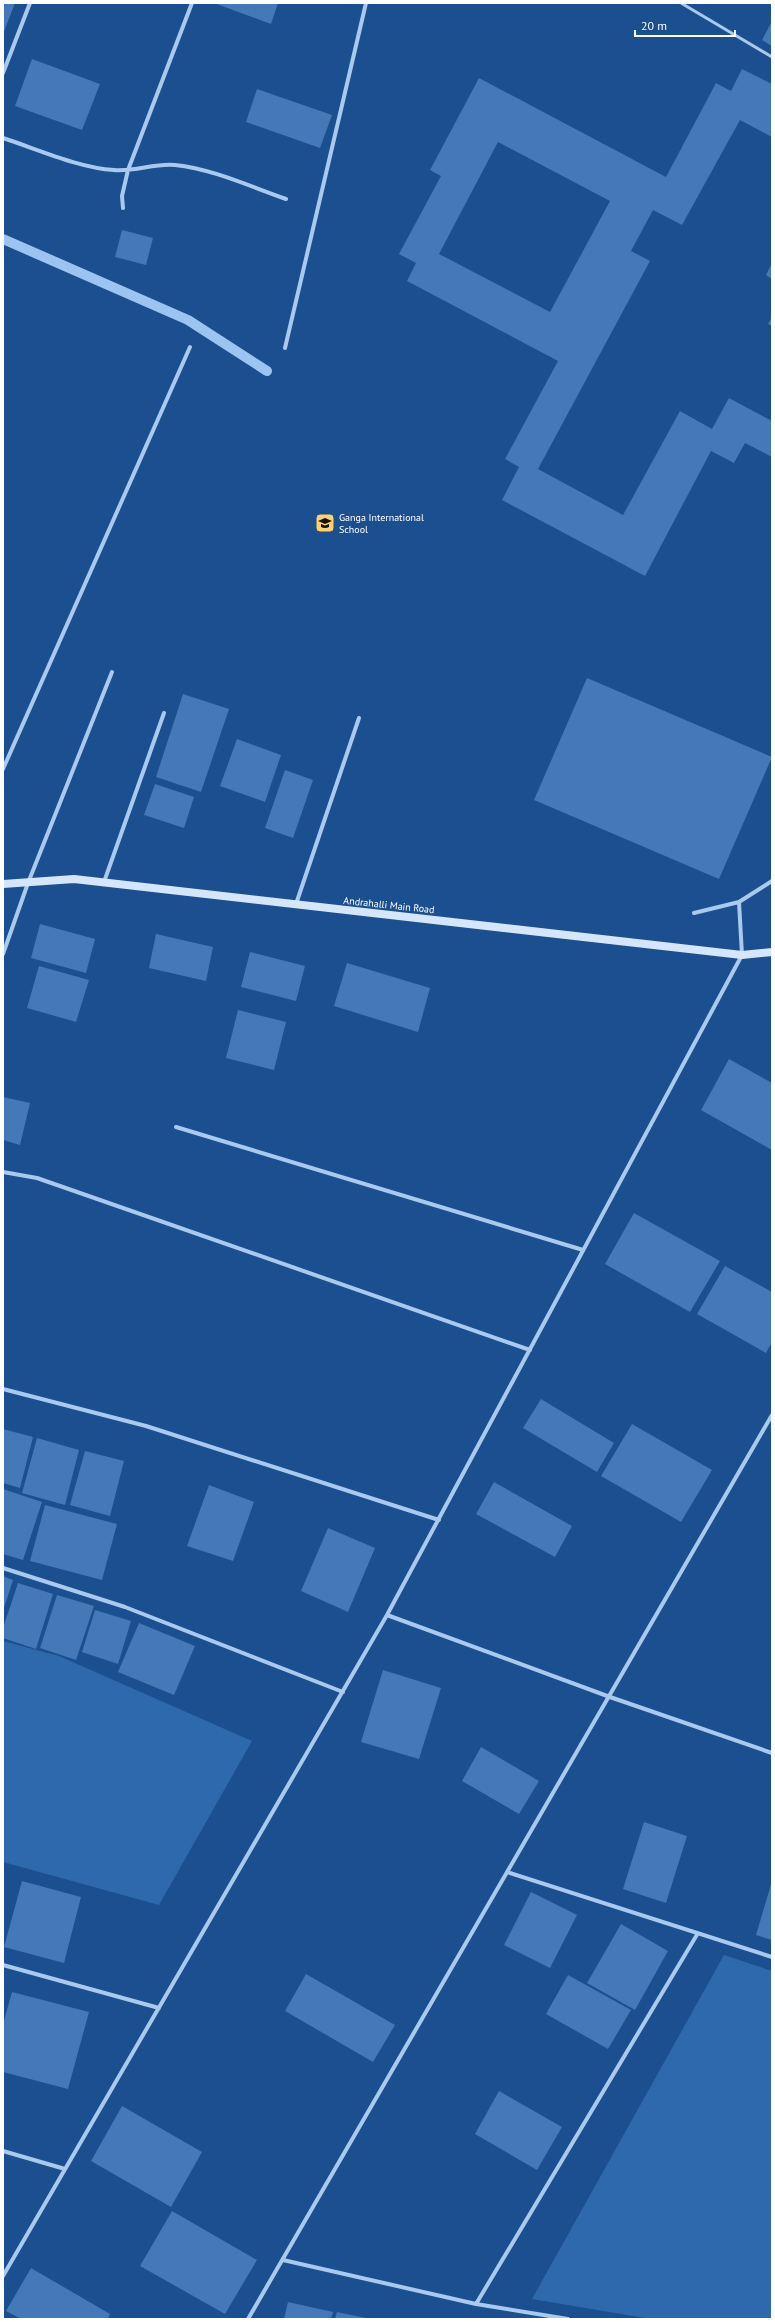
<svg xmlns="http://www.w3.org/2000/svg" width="775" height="2322" viewBox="0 0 775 2322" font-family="'PT Sans',sans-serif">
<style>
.green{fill:#2e69ad}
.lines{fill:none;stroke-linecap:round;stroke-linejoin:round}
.stream{stroke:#9cc4f0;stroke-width:10}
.building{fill:#4478b7;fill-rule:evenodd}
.lane{stroke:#a9c9ee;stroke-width:3}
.street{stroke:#a9c9ee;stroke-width:4}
.secondary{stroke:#d6e6fa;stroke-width:8}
.labels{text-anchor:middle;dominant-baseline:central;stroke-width:3;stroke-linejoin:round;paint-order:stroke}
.poi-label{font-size:10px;fill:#fff;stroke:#1b4f8f;text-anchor:start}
.street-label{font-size:10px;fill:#fff;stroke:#1b4f8f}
</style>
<rect width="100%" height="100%" fill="#1b4f8f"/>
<path class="green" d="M3,1641L59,1656L252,1741L159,1905L3,1862Z
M724,1955L772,1971V2319H651L532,2299Z"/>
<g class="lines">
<path class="stream" d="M3,239L188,320L267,371"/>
</g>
<path class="building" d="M3,3H15L3,34Z
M214,3H278L271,24Z
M772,21V46L762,40Z
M32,59L100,84L82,130L15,106Z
M742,69L772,84V137L740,120L682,225L653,210L631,251L650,261L538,469L623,515L680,411L712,429L729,398L772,421V457L745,443L734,463L711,451L645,576L502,500L519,467L505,459L558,361L407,281L416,263L399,254L441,176L430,170L479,78L666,177L716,83L731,91ZM498,142L610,201L550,312L439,254Z
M257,89L332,115L320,148L246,122Z
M122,230L153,238L146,265L115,257Z
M772,263V279L766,275Z
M772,317V326L768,324Z
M587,678L772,757L719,879L534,800Z
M183,694L229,709L201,792L156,777Z
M237,739L281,755L265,802L220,786Z
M285,770L313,780L293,838L265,828Z
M155,784L194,797L184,828L144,815Z
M40,924L95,939L86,973L31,958Z
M156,934L213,947L206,981L149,968Z
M250,952L305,966L296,1001L241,987Z
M347,963L430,988L418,1032L334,1006Z
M39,966L89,980L76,1022L27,1008Z
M238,1010L286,1022L274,1070L226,1058Z
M729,1059L772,1083V1150L701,1110Z
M3,1097L30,1103L20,1145L3,1140Z
M634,1213L720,1261L690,1312L605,1264Z
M725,1266L772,1292V1342L766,1353L697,1314Z
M541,1399L614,1443L597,1472L523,1428Z
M632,1424L712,1470L681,1522L601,1476Z
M3,1429L33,1437L20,1488L3,1483Z
M37,1438L79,1450L65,1505L22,1493Z
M85,1451L124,1461L110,1516L70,1505Z
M494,1482L572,1526L555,1557L476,1514Z
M209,1485L254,1502L233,1561L187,1546Z
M3,1489L42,1502L23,1560L3,1554Z
M45,1505L117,1524L102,1580L30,1561Z
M328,1528L375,1548L348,1612L301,1591Z
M3,1576L13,1580L3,1611Z
M18,1583L53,1594L36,1649L3,1638V1628Z
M57,1595L94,1606L76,1660L40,1648Z
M95,1610L131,1621L118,1664L82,1652Z
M139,1623L195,1646L174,1695L118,1672Z
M383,1670L441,1688L419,1759L361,1742Z
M481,1747L539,1781L519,1814L462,1781Z
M644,1822L687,1836L666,1903L623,1889Z
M22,1881L81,1897L64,1963L4,1947Z
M772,1881V1940L756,1935Z
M531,1892L577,1915L550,1968L504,1945Z
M621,1924L668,1951L635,2010L587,1983Z
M306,1974L395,2025L373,2062L285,2011Z
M568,1975L631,2010L608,2049L546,2014Z
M12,1992L89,2012L68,2089L3,2072V2024Z
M499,2091L562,2127L537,2170L475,2134Z
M122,2106L202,2152L171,2207L91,2161Z
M172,2211L257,2260L225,2314L140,2266Z
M31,2268L110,2314L108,2319H21L6,2311Z
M288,2302L333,2312L331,2319H284Z
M337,2312L366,2318V2319H335Z"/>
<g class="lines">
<path class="lane" d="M681,3L772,57"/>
<path class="street" d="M3,73L30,3
M3,138C37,149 79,168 114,170C135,172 154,163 175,165C213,169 251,187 286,199
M123,208L122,196L128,170L192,3
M285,348L366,3
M3,769L190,347
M104,882L164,713
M296,904L359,718
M694,913L739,902L772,881
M3,954L28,883L112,672
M176,1127L583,1250
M3,1172L37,1178L530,1350
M3,1389L146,1426L439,1520
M3,1568L125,1607L343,1692
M387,1615L610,1697L772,1753
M507,1872L772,1957
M3,1965L159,2008
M3,2151L65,2169
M283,2260L476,2304L568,2319
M3,2276L387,1615L742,955L739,902
M476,2304L698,1933
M248,2319L772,1415"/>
<path class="secondary" d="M3,884L74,879L742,955L772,952"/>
</g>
<defs>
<symbol id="school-square" viewBox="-11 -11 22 22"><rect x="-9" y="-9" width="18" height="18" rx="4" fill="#ffd166" stroke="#1b4f8f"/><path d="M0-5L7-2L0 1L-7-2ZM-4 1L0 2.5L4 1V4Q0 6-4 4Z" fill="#111"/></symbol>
</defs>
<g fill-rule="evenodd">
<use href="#school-square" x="314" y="512" width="22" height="22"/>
</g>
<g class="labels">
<g class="poi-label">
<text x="339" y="517">Ganga International<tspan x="339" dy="12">School</tspan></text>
</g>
<g class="street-label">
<text transform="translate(389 905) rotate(6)">Andrahalli Main Road</text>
</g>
</g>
<rect width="775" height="2322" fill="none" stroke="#ffffff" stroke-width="8"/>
<path d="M635 30v6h100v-6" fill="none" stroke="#ffffff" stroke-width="2"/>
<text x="641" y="30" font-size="12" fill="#ffffff" stroke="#1b4f8f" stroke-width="3" paint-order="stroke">20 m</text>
</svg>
